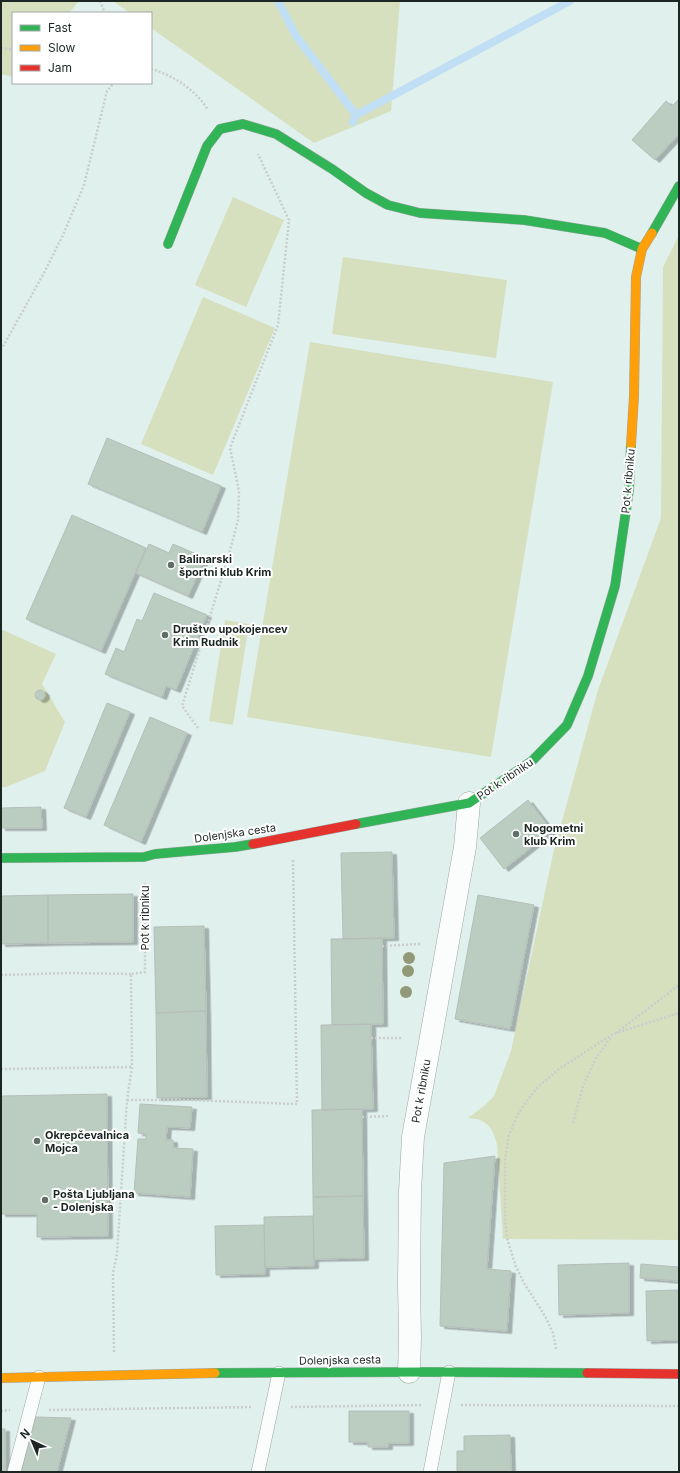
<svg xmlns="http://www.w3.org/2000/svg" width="680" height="1473" viewBox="0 0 680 1473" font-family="Inter,sans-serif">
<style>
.green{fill:#d6e0bf}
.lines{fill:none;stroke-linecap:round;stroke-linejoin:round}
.stream{stroke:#c0def4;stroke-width:8}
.building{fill:#bbcdc1;stroke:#b5beba;filter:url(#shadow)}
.lane-casing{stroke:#9aa7a3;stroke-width:14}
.street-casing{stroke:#9aa7a3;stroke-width:23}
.fast-casing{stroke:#9aa7a3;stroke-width:10}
.slow-casing{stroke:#9aa7a3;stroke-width:10}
.jam-casing{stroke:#9aa7a3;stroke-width:10}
.path{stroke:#c9cecc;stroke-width:2.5;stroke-dasharray:2 2;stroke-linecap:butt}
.lane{stroke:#fafdfc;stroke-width:13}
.street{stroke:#fafdfc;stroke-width:22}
.fast{stroke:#30b455;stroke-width:9}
.slow{stroke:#ff9f0a;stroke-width:9}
.jam{stroke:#e5322d;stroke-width:9}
.tree{fill:#919978}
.poi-dot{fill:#606d69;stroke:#fff;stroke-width:1.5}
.labels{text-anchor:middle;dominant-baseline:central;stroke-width:4;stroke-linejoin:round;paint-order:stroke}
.street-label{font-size:11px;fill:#1b2623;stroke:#fff}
.poi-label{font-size:11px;font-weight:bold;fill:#1b2623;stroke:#fff;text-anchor:start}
</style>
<defs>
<filter id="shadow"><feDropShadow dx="4.5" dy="2.5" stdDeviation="0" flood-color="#0004"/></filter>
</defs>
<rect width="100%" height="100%" fill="#e0f0ec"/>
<path class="green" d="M1,1H79L69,13H13V77L1,74Z
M113,1H400L391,111L314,143L151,28V13H130Z
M233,197L284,220L246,307L195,285Z
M679,235V1240L503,1239L497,1144C492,1127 487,1119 468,1118L484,1106L494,1096L511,1051L553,854L598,690L661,518L663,267Z
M343,257L507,280L496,358L332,334Z
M203,297L275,328L213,475L141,444Z
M310,342L553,382L491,757L247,717Z
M225,620L249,624L233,725L209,721Z
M1,629L56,654L42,684L65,722L45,771L6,787H1Z"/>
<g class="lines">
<path class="stream" d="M278,1L296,36L356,115L353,122
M356,115L570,1"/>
</g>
<path class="building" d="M679,99V134L655,160L632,140L666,101L672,106Z
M107,438L221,486L202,532L88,484Z
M72,515L146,548L101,651L26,619Z
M149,544L169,553L173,544L205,558L188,596L136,573Z
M154,593L207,615L176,690L166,686L162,697L105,674L116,648L124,652L137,619L142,621Z
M35 695a5 5 0 1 1 10 0a5 5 0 1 1-10 0Z
M107,703L130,712L86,817L64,808Z
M150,717L187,733L141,842L104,825Z
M528,800L552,831L504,869L480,838Z
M41,807L42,828H1V808Z
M392,852L394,938L343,939L341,853Z
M133,894V942L48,943V895Z
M48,895V943L1,944V896Z
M478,895L534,905L510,1029L455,1019Z
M204,926L206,1011L156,1013L154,927Z
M382,938L383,1024L332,1025L331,939Z
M206,1011L207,1097L157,1098L156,1013Z
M371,1024L373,1109L322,1110L321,1025Z
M107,1094L108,1236L37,1237V1214H1V1096Z
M140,1104L192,1107L190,1128L167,1127L166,1140H173V1148L193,1149L190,1197L134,1193L138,1139H146V1134L138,1133Z
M362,1109L363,1196L313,1197L312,1110Z
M495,1156L487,1269L511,1271L507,1331L440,1326L444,1163Z
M363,1196L364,1258L314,1259L313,1197Z
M313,1216L314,1266L265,1267L264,1217Z
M264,1225L265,1274L216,1275L215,1226Z
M629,1263V1313L559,1315L558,1265Z
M641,1264L679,1267V1281L640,1278Z
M679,1290V1340L647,1341L646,1291Z
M349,1411H409V1443H388V1447H368V1442H349Z
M36,1417L71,1418L57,1472H21Z
M1,1429H5V1472H1Z
M510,1435L511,1472H457V1451H464V1436Z"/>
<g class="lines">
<defs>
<path id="lane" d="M14,1472L39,1377
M258,1472L279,1373
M430,1472L449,1372"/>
<path id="street" d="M409,1372L410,1338L409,1284L410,1191L413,1137L465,847L469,803"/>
<path id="fast" d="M652,233L679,186
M168,244L207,146L220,129L243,124L276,134L332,169L366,193L388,205L420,213L524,220L605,233L642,249
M356,824L469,803L532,761L567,725L588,676L615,586L629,490L631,445
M1,858L144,857L155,854L235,847L253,844
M215,1373L425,1372L587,1373"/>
<path id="slow" d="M631,445L634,396L636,277L642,249L652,233
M1,1378L215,1373"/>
<path id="jam" d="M253,844L356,824
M587,1373L679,1374"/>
</defs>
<use href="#lane" class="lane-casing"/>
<use href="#street" class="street-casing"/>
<use href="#fast" class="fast-casing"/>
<use href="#slow" class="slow-casing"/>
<use href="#jam" class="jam-casing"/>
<path class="path" d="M100,1L105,13
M1,48L13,49
M151,69C173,75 196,90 208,110
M1,350L44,273L63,235L84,185L107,91L114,83
M198,728L182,706L228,558L238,520L239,491L230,448L278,325L289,220L258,154
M382,946L420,944
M1,975L70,973L131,974
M616,1033L679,985
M371,1038H403
M1,1069L132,1067
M127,1100H189L297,1104L293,860
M362,1117L389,1116
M573,1123L583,1086L596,1058L612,1036
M556,1349L553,1333L545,1316L524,1283L516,1267L507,1238L505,1217V1160L509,1135L517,1116L526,1102L538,1087L559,1069L613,1034L679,1013
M114,1352L113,1273L117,1254L127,1100L132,1067L131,974L145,972V881
M461,1405L679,1406
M291,1407L422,1405
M49,1410L252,1407
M1,1411L10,1410"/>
<use href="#lane" class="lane"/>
<use href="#street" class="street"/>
<use href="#fast" class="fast"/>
<use href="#slow" class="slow"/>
<use href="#jam" class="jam"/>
</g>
<g class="tree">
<circle cx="409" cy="958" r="6"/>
<circle cx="408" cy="971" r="6"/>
<circle cx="406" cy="992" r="6"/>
</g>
<g class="poi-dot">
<circle cx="171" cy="565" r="4"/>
<circle cx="165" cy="635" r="4"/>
<circle cx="516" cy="834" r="4"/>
<circle cx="37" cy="1141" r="4"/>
<circle cx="45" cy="1200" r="4"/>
</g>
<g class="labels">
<g class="street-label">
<text transform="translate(628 481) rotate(-85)">Pot k ribniku</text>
<text transform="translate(505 779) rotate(-34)">Pot k ribniku</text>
<text transform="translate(235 833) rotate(-8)">Dolenjska cesta</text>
<text transform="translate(145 918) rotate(-90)">Pot k ribniku</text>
<text transform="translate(421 1091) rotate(-80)">Pot k ribniku</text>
<text transform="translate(340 1360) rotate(-1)">Dolenjska cesta</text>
</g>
<g class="poi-label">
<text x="179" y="559">Balinarski<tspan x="179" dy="13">športni klub Krim</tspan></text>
<text x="173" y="629">Društvo upokojencev<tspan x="173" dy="13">Krim Rudnik</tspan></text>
<text x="524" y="828">Nogometni<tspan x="524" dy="13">klub Krim</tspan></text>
<text x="45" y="1135">Okrepčevalnica<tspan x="45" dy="13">Mojca</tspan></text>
<text x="53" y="1194">Pošta Ljubljana<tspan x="53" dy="13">- Dolenjska</tspan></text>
</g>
</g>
<rect width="680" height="1473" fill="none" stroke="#1b2623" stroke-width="4"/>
<rect x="12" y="12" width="140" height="72" fill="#ffffff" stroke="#a4a8a7"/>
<rect x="20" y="25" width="20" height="6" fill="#30b455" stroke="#a4a8a7"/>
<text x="48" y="32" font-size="12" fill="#1b2623">Fast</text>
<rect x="20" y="45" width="20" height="6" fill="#ff9f0a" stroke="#a4a8a7"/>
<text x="48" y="52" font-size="12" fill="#1b2623">Slow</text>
<rect x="20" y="65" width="20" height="6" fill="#e5322d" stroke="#a4a8a7"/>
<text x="48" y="72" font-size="12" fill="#1b2623">Jam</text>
<g transform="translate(32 1441) rotate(316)" stroke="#ffffff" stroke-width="3" paint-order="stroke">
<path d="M0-3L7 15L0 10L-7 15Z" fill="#1b2623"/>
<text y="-6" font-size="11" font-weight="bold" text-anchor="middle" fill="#1b2623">N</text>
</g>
</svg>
